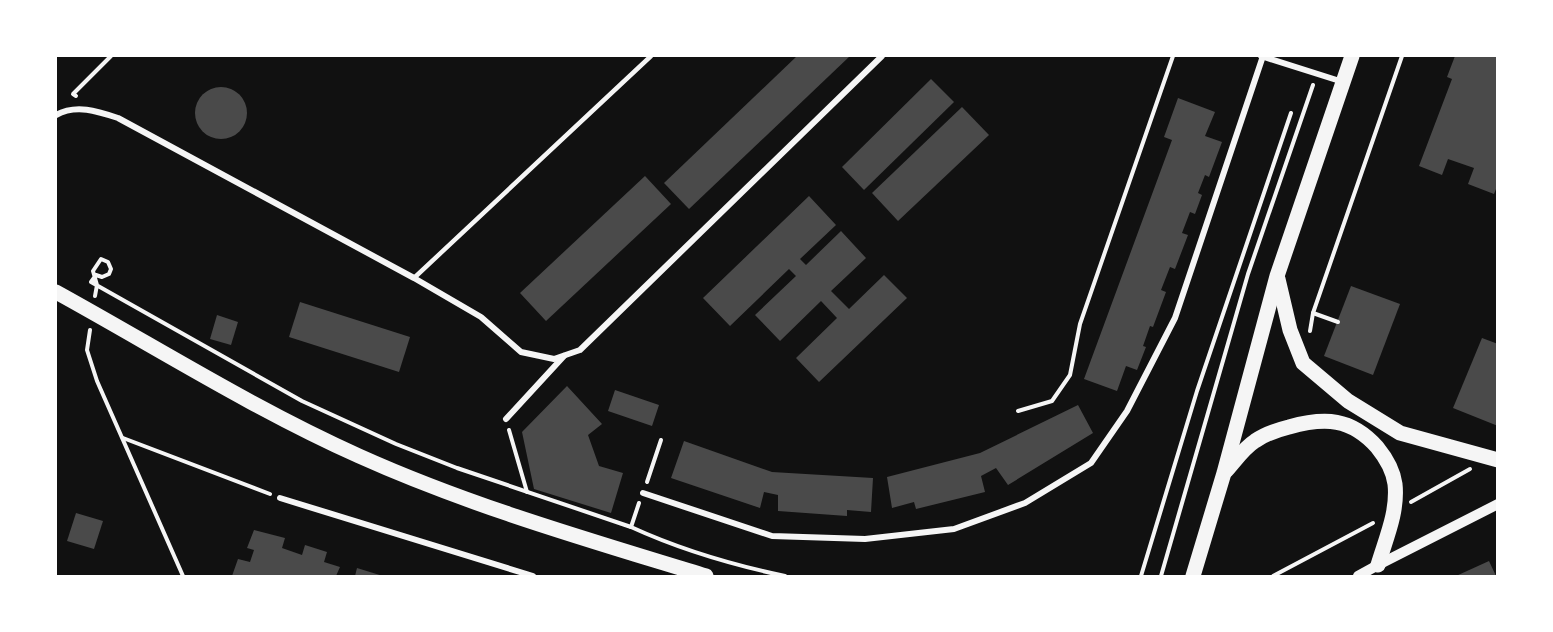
<svg xmlns="http://www.w3.org/2000/svg" width="1553" height="632" font-family="'PT Sans',sans-serif">
<style>
.building{fill:#4a4a4a}
.lines{fill:none;stroke-linecap:round;stroke-linejoin:round}
.path{stroke:#f5f5f5;stroke-width:4}
.service{stroke:#f5f5f5;stroke-width:4.5}
.minor{stroke:#f5f5f5;stroke-width:6}
.tertiary{stroke:#f5f5f5;stroke-width:10}
.primary{stroke:#f5f5f5;stroke-width:15}
</style>
<rect width="100%" height="100%" fill="#111"/>
<g class="building">
<polygon points="797,56 850,56 689,209 664,183"/>
<polygon points="1455,56 1498,56 1498,184 1494,194 1468,184 1474,168 1448,159 1442,175 1419,166 1452,79 1447,77"/>
<polygon points="931,79 954,102 864,190 842,167"/>
<circle cx="221" cy="113" r="26"/>
<polygon points="1178,98 1215,112 1205,136 1222,142 1209,177 1205,175 1198,193 1202,195 1195,214 1190,212 1182,233 1188,235 1175,269 1170,267 1161,290 1166,292 1153,327 1150,326 1143,346 1146,347 1137,370 1126,366 1117,391 1084,379 1172,140 1164,137"/>
<polygon points="962,107 989,135 898,221 872,193"/>
<polygon points="645,176 671,204 546,321 520,293"/>
<polygon points="809,196 836,225 800,259 806,265 841,231 866,258 831,291 849,309 884,275 907,298 819,382 796,358 837,318 821,301 780,341 755,315 796,276 789,269 730,326 703,298"/>
<polygon points="1351,286 1400,304 1373,375 1324,356"/>
<polygon points="300,302 410,337 399,372 289,337"/>
<polygon points="217,315 238,322 231,345 210,339"/>
<polygon points="1482,338 1498,344 1498,426 1453,408"/>
<polygon points="567,386 602,424 588,435 599,466 623,473 611,513 534,489 522,432"/>
<polygon points="615,390 659,405 652,426 608,411"/>
<polygon points="1078,405 1093,433 1008,485 996,468 981,476 985,492 916,509 914,502 892,508 887,477 980,453"/>
<polygon points="684,441 772,472 873,478 871,512 847,510 847,516 778,511 778,495 764,492 760,508 671,478"/>
<polygon points="76,513 103,521 94,549 67,541"/>
<polygon points="254,530 285,538 282,548 302,555 305,545 327,552 324,562 340,567 336,576 232,576 238,559 250,562 254,550 247,548"/>
<polygon points="1489,561 1496,576 1456,576"/>
<polygon points="357,568 383,576 355,576"/>
</g>
<g class="lines">
<g class="path">
<polyline points="76,96 73,94 111,56"/>
<polyline points="95,296 97,285 93,271 101,259 108,262 111,269 109,274 102,277 96,275 91,282 302,401 396,444 457,468 631,527"/>
<polyline points="1313,313 1338,322"/>
<polyline points="90,330 87,350 97,381 183,576"/>
<polyline points="1310,331 1313,313 1402,56"/>
<polyline points="1018,411 1052,401 1070,375 1080,324 1173,56"/>
<polyline points="509,430 527,492"/>
<polyline points="123,438 270,494"/>
<polyline points="647,482 661,440"/>
<polyline points="1411,502 1470,469"/>
<path d="M639,503L631,527C679,549 733,565 785,576"/>
<polyline points="1141,576 1197,391 1291,113"/>
<polyline points="1161,576 1248,274 1313,85"/>
<polyline points="1273,576 1373,523"/>
</g>
<polyline class="service" points="414,278 651,56"/>
<g class="minor">
<polyline points="1261,56 1343,82"/>
<path d="M56,115C76,104 97,111 118,118L414,278L481,317L521,352L554,359L580,350L882,56"/>
<polyline points="506,419 564,356"/>
<polyline points="643,493 772,536 865,539 954,529 1025,503 1091,463 1127,411 1175,318 1263,56"/>
<polyline points="280,498 533,576"/>
</g>
<polyline class="tertiary" points="1358,576 1378,565 1498,504"/>
<g class="primary">
<polyline points="1278,279 1290,330 1303,363 1348,401 1400,433 1498,460"/>
<path d="M56,292C156,347 254,409 359,456C470,506 589,540 706,576"/>
<path d="M1226,471C1235,461 1244,448 1255,441C1265,434 1277,430 1289,427C1325,417 1351,418 1377,447C1386,458 1393,469 1395,484C1398,512 1386,538 1378,565"/>
<polyline points="1193,576 1224,473 1277,276 1352,56"/>
</g>
</g>
<rect width="1553" height="632" fill="none" stroke="#ffffff" stroke-width="114"/>
</svg>
